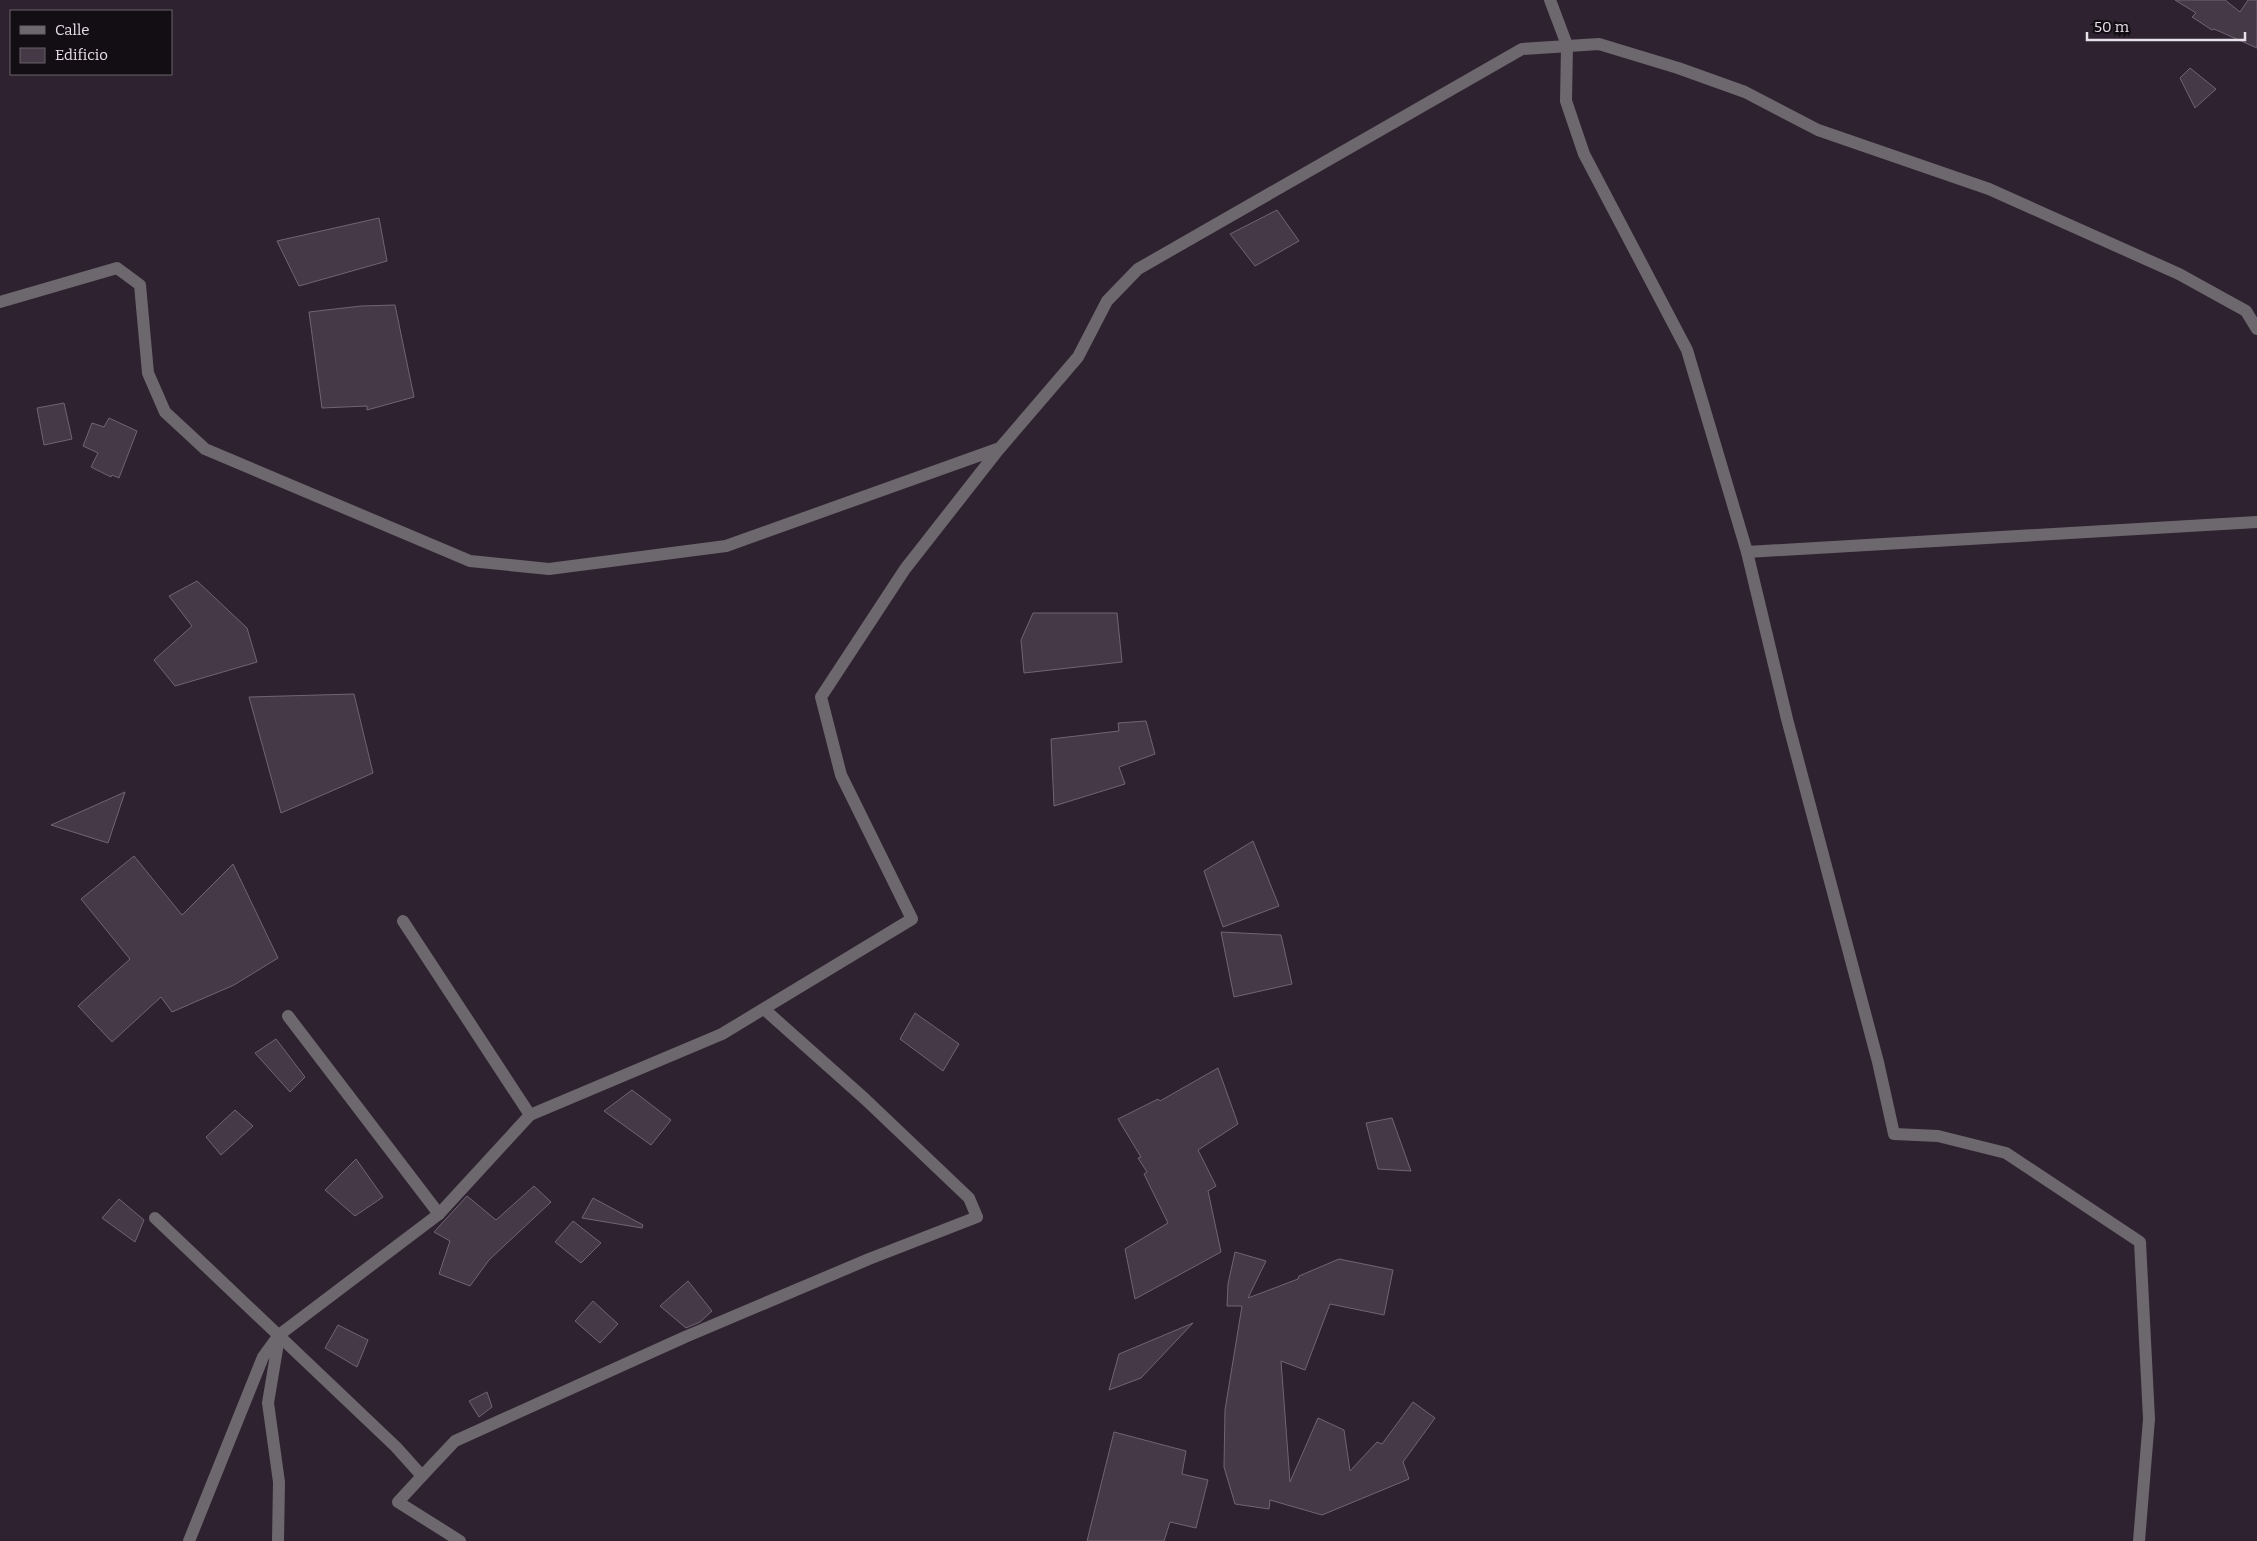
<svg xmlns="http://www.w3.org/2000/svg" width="2257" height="1541" font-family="Bitter,serif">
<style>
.building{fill:#463947;stroke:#716373}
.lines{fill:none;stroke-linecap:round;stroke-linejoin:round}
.minor{stroke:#6d676e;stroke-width:12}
</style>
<rect width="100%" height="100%" fill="#2e2230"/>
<g class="building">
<polygon points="2175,0 2225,0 2240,12 2248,0 2257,0 2257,48 2214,29 2212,30 2192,17 2196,13"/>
<polygon points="2190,68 2216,89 2195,108 2180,78"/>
<polygon points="1277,210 1299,241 1255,266 1230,234"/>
<polygon points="379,218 387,261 299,286 277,241"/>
<polygon points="395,305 414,397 367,410 367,406 322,408 309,312 361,306"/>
<polygon points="64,403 72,439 44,445 37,408"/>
<polygon points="109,418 137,431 119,478 112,475 111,477 91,467 98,453 83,446 92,423 104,427"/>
<polygon points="197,581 247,628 257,662 175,686 154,660 192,626 169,596"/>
<polygon points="1033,613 1117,613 1122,662 1024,673 1021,640"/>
<polygon points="354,694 373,773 281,813 249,697"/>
<polygon points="1146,721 1155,754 1119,767 1125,784 1054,806 1051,739 1119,731 1118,723"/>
<polygon points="125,792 108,843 51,825"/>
<polygon points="1253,841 1279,906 1223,927 1204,871"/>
<polygon points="134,856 182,915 233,864 278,958 234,985 172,1012 161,997 112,1042 78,1006 130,959 81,899"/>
<polygon points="1221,932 1281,935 1292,984 1234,997"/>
<polygon points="915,1013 959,1044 943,1071 900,1039"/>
<polygon points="276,1039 305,1077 290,1092 255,1053"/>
<polygon points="1218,1068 1238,1124 1198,1150 1216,1186 1208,1191 1221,1252 1135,1299 1125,1249 1168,1223 1144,1174 1147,1172 1138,1158 1141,1157 1118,1119 1158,1099 1160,1101"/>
<polygon points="632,1090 671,1120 651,1145 604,1111"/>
<polygon points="235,1110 253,1126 221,1155 206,1137"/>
<polygon points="1392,1118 1411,1171 1378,1169 1366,1123"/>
<polygon points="356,1159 383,1197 355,1216 325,1190"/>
<polygon points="534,1186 551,1202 489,1260 470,1286 439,1274 450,1241 434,1232 467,1196 496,1220"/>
<polygon points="593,1198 643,1225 642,1228 582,1218"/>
<polygon points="119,1199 144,1220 135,1242 102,1218"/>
<polygon points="573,1221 601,1243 581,1263 555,1242"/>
<polygon points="1235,1252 1266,1261 1248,1298 1298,1279 1299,1276 1339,1259 1393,1270 1384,1315 1330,1304 1305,1370 1281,1361 1290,1482 1318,1418 1344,1430 1350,1471 1377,1442 1382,1444 1413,1402 1435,1418 1403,1462 1409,1479 1322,1515 1270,1500 1269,1509 1235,1504 1224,1467 1225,1410 1242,1306 1227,1306 1228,1284"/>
<polygon points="688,1281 712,1311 700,1322 686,1328 660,1306"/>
<polygon points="593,1301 618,1324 600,1343 575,1321"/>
<polygon points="1193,1323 1141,1378 1109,1390 1119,1354"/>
<polygon points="338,1325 368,1340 357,1367 325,1348"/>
<polygon points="487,1392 492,1407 479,1417 469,1401"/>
<polygon points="1114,1432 1186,1451 1182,1474 1208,1480 1196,1528 1170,1522 1164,1541 1087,1541"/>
</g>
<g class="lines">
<g class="minor">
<polyline points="1550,0 1567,45 1566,101 1584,154 1687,350 1747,552 1787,719 1878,1062 1894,1134 1938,1136 2006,1153 2140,1242 2149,1419 2139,1541"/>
<polyline points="0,302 117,268 140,285 148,373 165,412 205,449 470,561 549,569 726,546 1000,448 1078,357 1107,301 1138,269 1522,49 1599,44 1678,68 1745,92 1818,130 1989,189 2179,274 2246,311 2257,329"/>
<polyline points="1747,552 2257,522"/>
<polyline points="403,921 530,1115"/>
<polyline points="288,1016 439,1214"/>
<polyline points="155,1218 396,1447 422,1476 398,1502 460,1541"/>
<polyline points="422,1476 455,1441 685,1337 869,1259 977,1217 969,1198 865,1099 764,1009"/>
<polyline points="189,1541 263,1357 279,1335 439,1214 530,1115 722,1034 912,919 841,775 821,697 905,569 999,449"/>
<polyline points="278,1541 279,1482 268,1403 279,1337"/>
</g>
</g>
<rect x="10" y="10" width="162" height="65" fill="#130e14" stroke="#686269"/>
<rect x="20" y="26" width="25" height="8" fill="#6d676e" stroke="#686269"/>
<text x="55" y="35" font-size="15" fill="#e8e0e9">Calle</text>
<rect x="20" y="48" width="25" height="15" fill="#463947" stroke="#686269"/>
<text x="55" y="60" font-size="15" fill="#e8e0e9">Edificio</text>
<path d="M2087 32v8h158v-8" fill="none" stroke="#e8e0e9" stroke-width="2.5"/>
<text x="2094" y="32" font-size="15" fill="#e8e0e9" stroke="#130e14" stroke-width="4" paint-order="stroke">50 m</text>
</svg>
